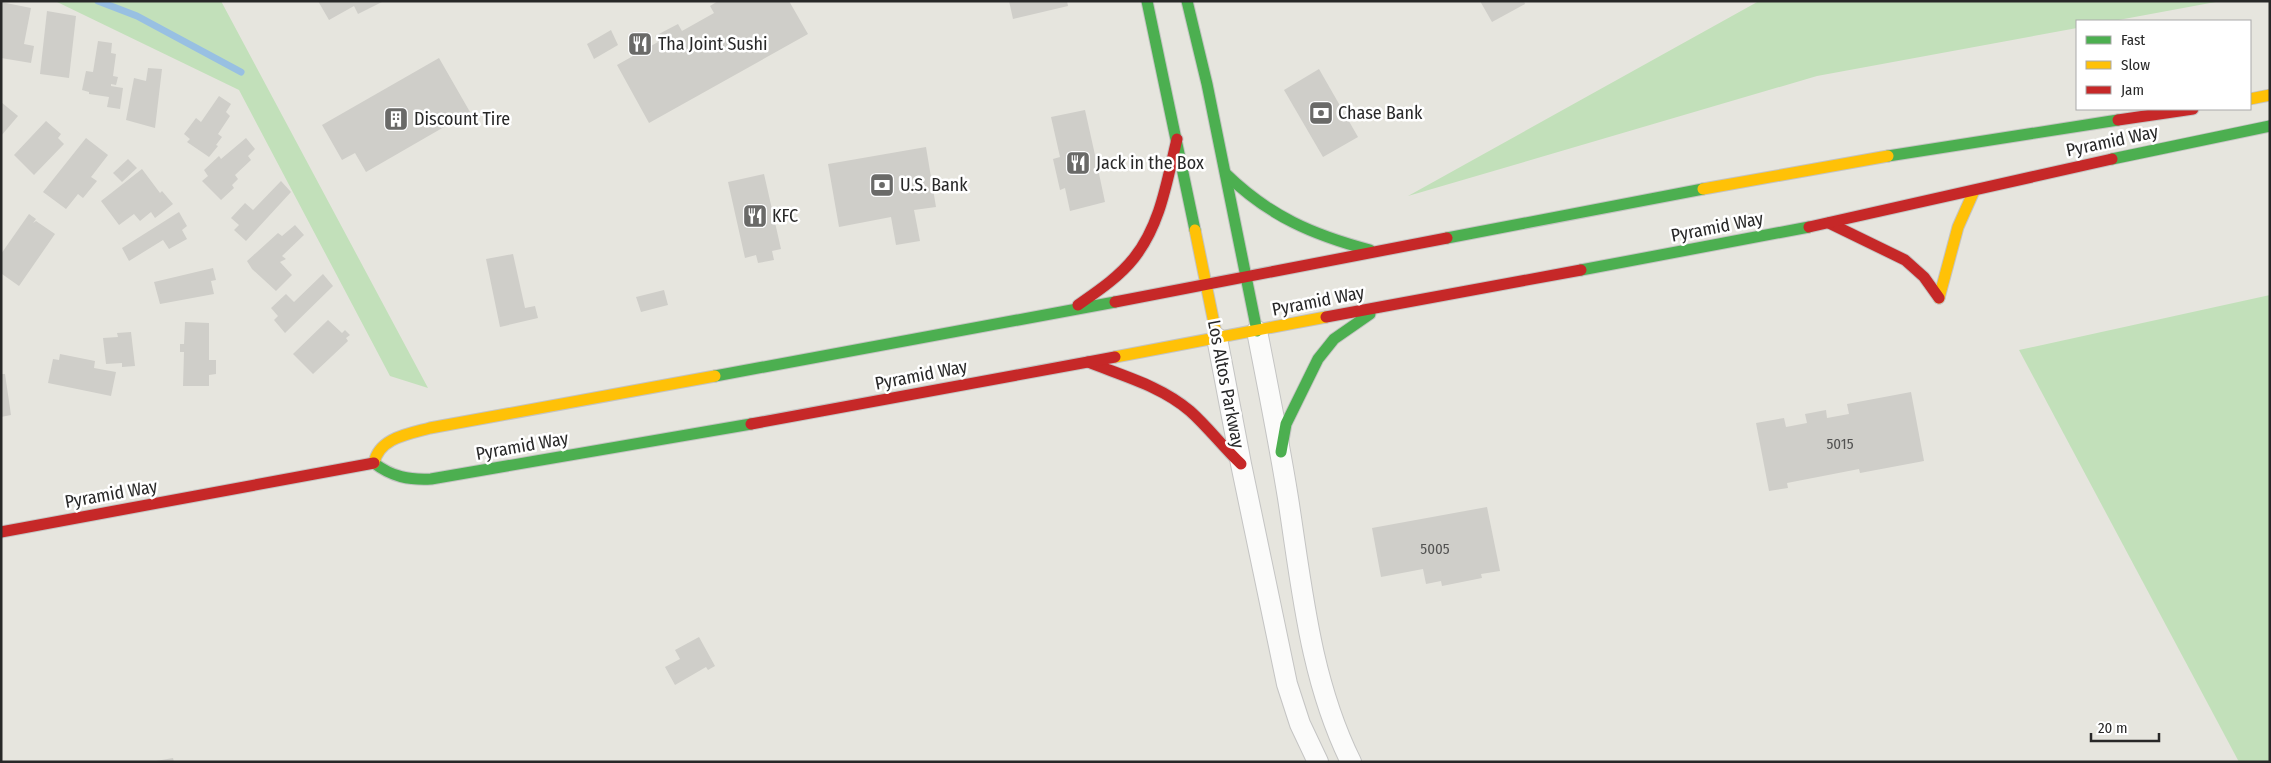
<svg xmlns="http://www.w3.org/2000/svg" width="2271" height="763" font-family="'Fira Sans Condensed',sans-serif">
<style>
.green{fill:#c2e0ba}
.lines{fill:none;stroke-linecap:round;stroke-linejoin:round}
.stream{stroke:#98c0e2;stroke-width:7}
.building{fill:#cfcec9}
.street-casing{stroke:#c4c4c3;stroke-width:22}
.fast-casing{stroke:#c4c4c3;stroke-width:13}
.slow-casing{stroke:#c4c4c3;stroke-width:13}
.jam-casing{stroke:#c4c4c3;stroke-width:13}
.street{stroke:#fbfbfa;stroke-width:20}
.fast{stroke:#4caf50;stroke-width:11}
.slow{stroke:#ffc107;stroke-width:11}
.jam{stroke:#c62828;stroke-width:11}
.labels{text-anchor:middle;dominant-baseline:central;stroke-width:5;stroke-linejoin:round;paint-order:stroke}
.number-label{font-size:15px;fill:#525251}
.poi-label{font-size:18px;fill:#282828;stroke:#fff;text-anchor:start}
.street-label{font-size:18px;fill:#282828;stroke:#fff}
</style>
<rect width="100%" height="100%" fill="#e6e5de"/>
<g class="green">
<polygon points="55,1 221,1 428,388 390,376 239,90"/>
<polygon points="1759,1 2221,1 2113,21 2077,21 2077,28 1817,76 1408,196"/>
<polygon points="2270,295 2270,762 2239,762 2019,350"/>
</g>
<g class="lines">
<polyline class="stream" points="98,1 137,16 241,72"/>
</g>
<g class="building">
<polygon points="318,1 384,1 358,14 354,6 329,20"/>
<polygon points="718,1 789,1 808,34 649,123 617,65 658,42 655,36 678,24 682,31 714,13 710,6"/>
<polygon points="1009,1 1067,1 1068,6 1013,19"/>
<polygon points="1480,1 1524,1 1525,4 1492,22"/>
<polygon points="1,2 31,8 24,44 34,46 31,63 1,58"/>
<polygon points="47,11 76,16 69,78 40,74"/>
<polygon points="611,30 618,45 594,59 587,44"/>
<polygon points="98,41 112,43 111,53 116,54 113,76 118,77 116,85 111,84 111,86 123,88 120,109 107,107 109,97 89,94 89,92 82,90 86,71 93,72"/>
<polygon points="439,58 470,112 366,172 355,153 342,160 322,125"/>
<polygon points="148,68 162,69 155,128 126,120 134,78 146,81"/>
<polygon points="1319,69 1358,137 1323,157 1284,90"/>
<polygon points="219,96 231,104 226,112 230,116 218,134 222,137 216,145 218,146 209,157 187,142 190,139 184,134 196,118 201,122"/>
<polygon points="1,102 18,116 1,136"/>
<polygon points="1085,110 1095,155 1100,154 1103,168 1098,169 1105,202 1070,211 1065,188 1060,190 1053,159 1060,157 1051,117"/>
<polygon points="46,121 61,134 58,138 64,144 34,175 14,155"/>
<polygon points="86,138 108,155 91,177 97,181 83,198 78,194 66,209 43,192"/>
<polygon points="246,138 255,149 248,156 251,160 235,175 238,179 232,185 234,188 221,200 202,181 208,176 204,170 219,156 221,159"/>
<polygon points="926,147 936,207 914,210 920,241 896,245 891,217 839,227 828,164"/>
<polygon points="128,159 137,168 122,182 113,173"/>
<polygon points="142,169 160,193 162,191 173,204 155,218 151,212 140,221 134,214 119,225 101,201"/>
<polygon points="764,174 781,249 772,251 774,260 758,263 756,255 745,258 728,182"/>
<polygon points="281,181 291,192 246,241 234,230 239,225 231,218 245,203 253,210"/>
<polygon points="179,212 187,226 182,230 187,239 169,249 163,240 129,261 122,248"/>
<polygon points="29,214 36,219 33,223 36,221 55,234 19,286 2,274 1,254"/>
<polygon points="295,225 304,235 282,256 286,259 280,262 292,275 276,291 252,269 247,261 278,233 282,236"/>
<polygon points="513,254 525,308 535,306 538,318 500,327 486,259"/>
<polygon points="213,268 216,280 211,281 214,294 160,304 154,282"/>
<polygon points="323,274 333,286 285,333 274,320 278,316 271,308 286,294 294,302"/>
<polygon points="664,290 668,305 641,312 636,297"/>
<polygon points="328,320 342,333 345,330 350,335 346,338 348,341 313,374 293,354"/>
<polygon points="185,322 209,323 209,360 216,360 216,374 209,375 209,386 183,386 184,352 180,352 180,344 184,344"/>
<polygon points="131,332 135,366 122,367 122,363 106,364 103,338 118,337 117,333"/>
<polygon points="60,354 95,361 94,368 116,372 111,396 48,383 53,359 59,360"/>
<polygon points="1,374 5,374 11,415 1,417"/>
<polygon points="1911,392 1924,461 1860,473 1859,469 1787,483 1788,488 1769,491 1756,423 1784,418 1786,427 1807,423 1805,414 1826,410 1827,418 1849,414 1847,404"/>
<polygon points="1487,507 1500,571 1481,574 1482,578 1442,586 1441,581 1426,584 1423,569 1381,577 1372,528"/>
<polygon points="699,637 715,666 708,670 706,667 675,685 665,667 680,659 675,650"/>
<polygon points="173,758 174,762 156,762 156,761"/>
</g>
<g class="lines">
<defs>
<g id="street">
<path d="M1257,331C1268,387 1279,442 1288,498C1302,588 1310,679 1351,762"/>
<polyline points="1217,338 1241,464 1287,684 1300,724 1318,762"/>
</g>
<g id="fast">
<polyline points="1147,1 1195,230"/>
<polyline points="1187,1 1207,84 1257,331"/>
<polyline points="1888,156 2118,120"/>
<polyline points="2112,159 2270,126"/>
<path d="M1226,174C1269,216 1313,235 1370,250"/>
<polyline points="1447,238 1703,189"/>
<polyline points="1581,270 1809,227"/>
<polyline points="715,376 1115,302"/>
<polyline points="1281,452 1286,424 1318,359 1334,339 1370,314"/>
<path d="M374,463C392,477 409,480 431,479L751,424"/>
</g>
<g id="slow">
<polyline points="2250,99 2270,95"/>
<polyline points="1703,189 1888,156"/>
<polyline points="1195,230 1217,338"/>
<polyline points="1939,298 1958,227 1974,191"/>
<polyline points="1115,357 1326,317"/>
<path d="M374,463C379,438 408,434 430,428L715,376"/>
</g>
<g id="jam">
<polyline points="2118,120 2193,109"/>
<polyline points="1829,223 1905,260 1924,277 1939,298"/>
<polyline points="1809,227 2112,159"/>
<polyline points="1115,302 1447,238"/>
<path d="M1078,305C1098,291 1119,277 1134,258C1161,224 1167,180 1177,139"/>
<polyline points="1326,317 1581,270"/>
<path d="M1088,362C1123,376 1161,386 1190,411C1208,427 1223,447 1241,464"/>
<polyline points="751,424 1115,357"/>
<polyline points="1,532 374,463"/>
</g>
</defs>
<use href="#street" class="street-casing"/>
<use href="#fast" class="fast-casing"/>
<use href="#slow" class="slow-casing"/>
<use href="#jam" class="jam-casing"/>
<use href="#street" class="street"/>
<use href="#fast" class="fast"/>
<use href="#slow" class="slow"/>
<use href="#jam" class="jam"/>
</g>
<defs>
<symbol id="restaurant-square" viewBox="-11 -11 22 22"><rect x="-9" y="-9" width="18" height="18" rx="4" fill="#6a6a68" stroke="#fff"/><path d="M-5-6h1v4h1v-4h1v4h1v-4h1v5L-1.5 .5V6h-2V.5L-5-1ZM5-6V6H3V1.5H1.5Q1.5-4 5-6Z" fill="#fff"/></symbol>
<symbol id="bank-square" viewBox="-11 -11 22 22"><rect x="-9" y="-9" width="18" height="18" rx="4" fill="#6a6a68" stroke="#fff"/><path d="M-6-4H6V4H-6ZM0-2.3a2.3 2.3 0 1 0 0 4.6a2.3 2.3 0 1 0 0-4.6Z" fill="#fff"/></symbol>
<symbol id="building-square" viewBox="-11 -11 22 22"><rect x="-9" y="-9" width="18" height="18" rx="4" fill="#6a6a68" stroke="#fff"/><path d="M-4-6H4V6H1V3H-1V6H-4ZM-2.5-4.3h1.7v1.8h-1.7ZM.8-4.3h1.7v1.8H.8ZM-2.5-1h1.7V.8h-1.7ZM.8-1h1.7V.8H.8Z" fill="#fff"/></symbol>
</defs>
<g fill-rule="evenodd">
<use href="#restaurant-square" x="626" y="30" width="28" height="28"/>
<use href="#bank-square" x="1307" y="99" width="28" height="28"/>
<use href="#building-square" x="382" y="105" width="28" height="28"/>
<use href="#restaurant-square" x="1064" y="149" width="28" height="28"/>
<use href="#bank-square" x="868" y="171" width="28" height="28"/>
<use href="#restaurant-square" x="741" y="202" width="28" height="28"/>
</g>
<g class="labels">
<g class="number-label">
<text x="1840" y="444">5015</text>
<text x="1435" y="549">5005</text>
</g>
<g class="poi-label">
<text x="658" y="44">Tha Joint Sushi</text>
<text x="1338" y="113">Chase Bank</text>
<text x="414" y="119">Discount Tire</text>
<text x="1096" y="163">Jack in the Box</text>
<text x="900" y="185">U.S. Bank</text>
<text x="772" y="216">KFC</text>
</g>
<g class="street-label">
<text transform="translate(2112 141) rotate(-12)">Pyramid Way</text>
<text transform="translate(1717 227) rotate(-11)">Pyramid Way</text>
<text transform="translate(1318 301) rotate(-11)">Pyramid Way</text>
<text transform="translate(921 375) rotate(-11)">Pyramid Way</text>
<text transform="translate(1226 384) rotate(79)">Los Altos Parkway</text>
<text transform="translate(522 446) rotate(-10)">Pyramid Way</text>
<text transform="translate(111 494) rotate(-10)">Pyramid Way</text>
</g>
</g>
<rect width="2271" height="763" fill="none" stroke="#282828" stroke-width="5"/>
<rect x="2076" y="20" width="175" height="90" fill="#ffffff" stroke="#a9a9a9"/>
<rect x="2086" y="36" width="25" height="8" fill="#4caf50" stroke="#a9a9a9"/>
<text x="2121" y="45" font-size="15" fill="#282828">Fast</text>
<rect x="2086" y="61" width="25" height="8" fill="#ffc107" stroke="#a9a9a9"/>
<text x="2121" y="70" font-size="15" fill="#282828">Slow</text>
<rect x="2086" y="86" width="25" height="8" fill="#c62828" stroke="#a9a9a9"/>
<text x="2121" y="95" font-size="15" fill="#282828">Jam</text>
<path d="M2091 733v8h68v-8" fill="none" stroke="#282828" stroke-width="2.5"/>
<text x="2098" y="733" font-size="15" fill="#282828" stroke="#ffffff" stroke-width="4" paint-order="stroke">20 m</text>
</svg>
